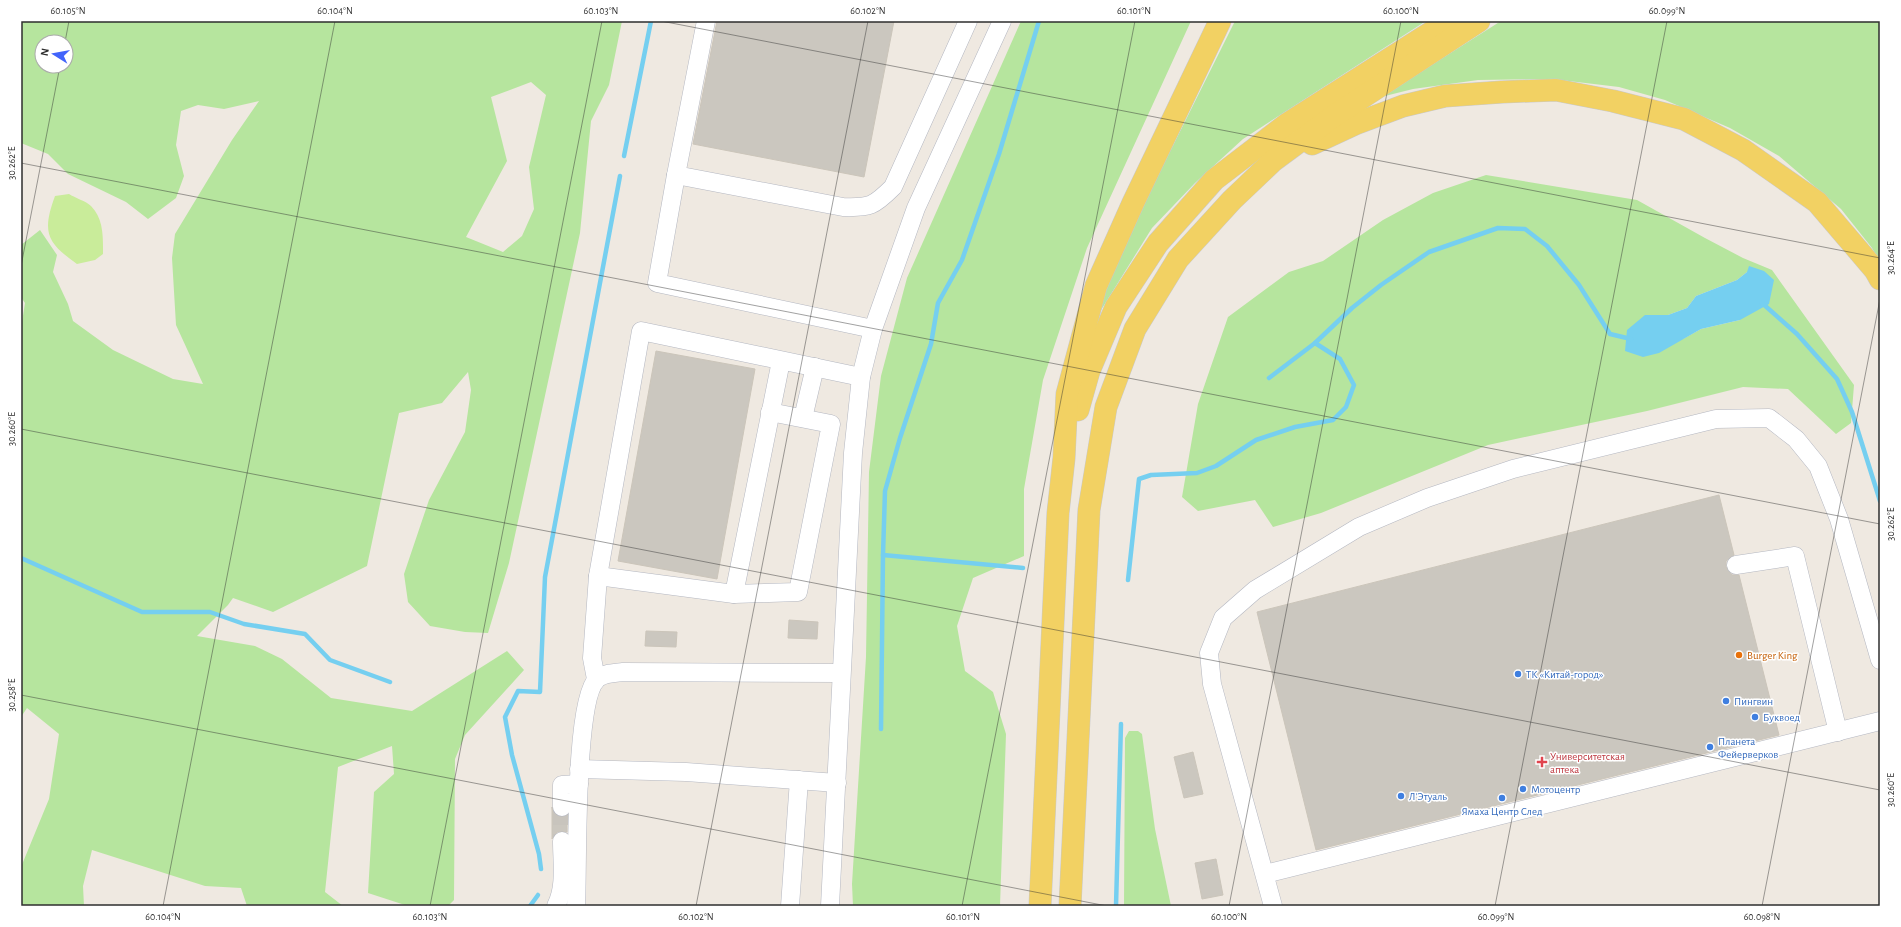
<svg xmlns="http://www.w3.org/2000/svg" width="1901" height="927" font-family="'Alegreya Sans',sans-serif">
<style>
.green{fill:#b6e59e;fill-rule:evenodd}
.pitch{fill:#c9ec9a}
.water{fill:#75cff0}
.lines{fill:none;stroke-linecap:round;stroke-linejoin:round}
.stream{stroke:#75cff0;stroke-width:4.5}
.building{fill:#cbc7bf;stroke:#cbc5ba}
.minor-tunnel{stroke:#c8c4bd;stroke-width:18;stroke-dasharray:18 9;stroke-linecap:butt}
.minor-casing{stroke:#b4b7c1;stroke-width:19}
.major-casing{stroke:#c9c9c9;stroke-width:23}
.minor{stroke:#fff;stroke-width:18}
.major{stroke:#f2d163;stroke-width:22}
.ticks{fill:none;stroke:#2e2e2e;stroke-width:1;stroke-opacity:0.45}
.food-dot{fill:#e8710a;stroke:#fff;stroke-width:1.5}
.shop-dot{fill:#3f7fe0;stroke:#fff;stroke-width:1.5}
.health-dot{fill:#e0444e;stroke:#fff;stroke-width:1.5}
.labels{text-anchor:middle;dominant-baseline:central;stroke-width:3;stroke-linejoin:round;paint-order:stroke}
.food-label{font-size:11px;fill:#c56008;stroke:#fff;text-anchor:start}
.shop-label{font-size:11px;fill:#366cbe;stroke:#fff;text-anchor:start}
.health-label{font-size:11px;fill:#be3a42;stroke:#fff;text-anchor:start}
.neatline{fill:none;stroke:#2e2e2e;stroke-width:1.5}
.ticks-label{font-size:10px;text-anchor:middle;fill:#2e2e2e}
</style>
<rect width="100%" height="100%" fill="#efe9e1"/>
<g class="green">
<path d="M21,21H622L609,85L591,121L580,233L509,563L488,633L465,632L430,626L408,602L404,574L429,500L465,432L471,390L468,372L442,403L399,413L367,566L273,612L233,598L228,605L197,636L255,646L282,659L331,698L412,711L507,651L524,670L465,735L455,759L454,900L448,906H408L368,893L374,792L394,774L392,746L338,767L325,892L343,906H247L241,888L205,886L92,850L83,886L84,906H21V867L49,799L59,734L27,708L21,717V328L25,303L21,297V245L40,230L57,255L53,272L68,304L73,321L113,350L173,379L203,384L176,325L172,258L175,234L232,140L259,101L224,109L198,105L181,111L176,145L184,176L176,198L148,219L126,202L68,174L48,154L21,143ZM42,42H66V66H42ZM531,82L546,95L529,167L534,209L522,236L503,252L466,237L507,161L491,97Z"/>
<polygon points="1021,21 1191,21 1087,248 1043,380 1024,489 1024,556 973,578 957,626 965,671 993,692 1006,734 1000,906 853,906 852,884 866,657 869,472 881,376 907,278"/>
<polygon points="1235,21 1426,21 1243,139 1195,183 1152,228 1093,323 1126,240"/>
<polygon points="1501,21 1880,21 1880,262 1872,248 1841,209 1779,156 1730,128 1665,100 1619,87 1552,79 1478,80 1413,89 1381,97"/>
<path d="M1486,175L1637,200L1705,238L1743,258L1772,270L1854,385L1851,423L1836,434L1788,389L1743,387L1647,411L1488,445L1321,513L1273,527L1255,500L1198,511L1182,497L1198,404L1228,317L1289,272L1323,261L1383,220L1433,193ZM1747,272L1740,320L1701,329L1683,339L1645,315H1668L1687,308L1696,296L1737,280Z"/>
<polygon points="1129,731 1138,731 1142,734 1155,829 1171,906 1124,906 1125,738"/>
</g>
<path class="pitch" d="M69,194C75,198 86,201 91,206C104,219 103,238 103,254L95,260L77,264C46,242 42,232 55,196Z"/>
<polygon class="water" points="1749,266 1764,271 1774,280 1769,304 1740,320 1701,329 1659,353 1643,357 1625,351 1627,330 1645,315 1668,315 1687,308 1696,296 1737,280 1747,272"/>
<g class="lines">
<g class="stream">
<polyline points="624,156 651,21"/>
<polyline points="1762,303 1797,334 1837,379 1852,412 1880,501"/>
<polyline points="1269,378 1315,343"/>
<polyline points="883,555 1023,568"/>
<polyline points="21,558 142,612 210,612 244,624 305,634 330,660 390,682"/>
<polyline points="1128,580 1139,479 1151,475 1197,473 1216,466 1256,440 1295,427 1333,420 1346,407 1354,385 1340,359 1315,343 1352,308 1381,285 1429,252 1498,228 1525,229 1547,246 1579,285 1610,334 1631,339"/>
<polyline points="881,729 883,555 885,491 900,438 931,344 938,303 962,260 999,154 1039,21"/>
<polyline points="541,869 539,854 512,755 505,717 518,691 540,692 545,577 620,176"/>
<polyline points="530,906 538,895"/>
<polyline points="1116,906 1121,724"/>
</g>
</g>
<g class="building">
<polygon points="717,21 894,21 864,177 693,144"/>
<polygon points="656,351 755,369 717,579 618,561"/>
<polygon points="1719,495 1734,555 1726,561 1726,567 1732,575 1739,575 1779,735 1316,850 1257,612"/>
<polygon points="789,620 818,622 817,639 788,638"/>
<polygon points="646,631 677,632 676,647 645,646"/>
<polygon points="1193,752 1203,794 1184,798 1174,757"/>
<polygon points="552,807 553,813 557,816 567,816 567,832 557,832 552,839"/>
<polygon points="1216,859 1223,895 1202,899 1195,863"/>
</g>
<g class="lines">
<polyline class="minor-tunnel" points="562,807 562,841"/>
<defs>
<g id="minor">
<path d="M706,21L676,175L843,207C870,208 874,206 893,187L968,21"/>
<polyline points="676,175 657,283 873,329"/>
<polyline points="803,418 815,367"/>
<polyline points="1736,565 1795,556 1838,732"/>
<polyline points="598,576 734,594 781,361"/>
<polyline points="734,594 798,592 831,424 770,412"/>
<polyline points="596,679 592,658 598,576 641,331 861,377"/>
<polyline points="579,769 686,772 837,783"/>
<polyline points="562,807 562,785 579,784"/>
<polyline points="1265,874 1880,721"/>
<path d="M556,906C566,887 562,862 562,841"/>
<path d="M576,906C578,868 574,700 597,679C603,673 615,673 623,672L841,673"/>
<polyline points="790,906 799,780"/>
<polyline points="830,906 853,453 861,377 873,329 916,208 1002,21"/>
<polyline points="1273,906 1212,684 1209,653 1223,618 1255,590 1359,527 1427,498 1513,469 1716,419 1769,418 1796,439 1818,466 1839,519 1880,660"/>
</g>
<g id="major">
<polyline points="1312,144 1355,124 1403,106 1445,96 1502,92 1556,90 1613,101 1684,119 1743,150 1817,202 1875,270 1880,279"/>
<polyline points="1078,410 1089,371 1116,307 1158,243 1214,180 1287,124 1449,21"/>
<polyline points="1040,906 1058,513 1064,458 1067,394 1096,286 1133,203 1220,21"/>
<polyline points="1070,906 1089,510 1106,407 1135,329 1178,259 1232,200 1273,161 1334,116 1479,21"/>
</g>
</defs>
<use href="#minor" class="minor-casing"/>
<use href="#major" class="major-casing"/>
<use href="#minor" class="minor"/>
<use href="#major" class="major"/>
</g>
<path class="ticks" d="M661,21L1880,258M65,42L69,21M21,163L1880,524M21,266L60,66M21,429L1880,790M21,695L1107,906M163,906L335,21M430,906L602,21M696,906L868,21M962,906L1135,21M1229,906L1401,21M1495,906L1667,21M1762,906L1880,299"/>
<circle class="food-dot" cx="1739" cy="655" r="4"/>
<g class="shop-dot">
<circle cx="1518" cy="674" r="4"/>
<circle cx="1726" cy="701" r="4"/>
<circle cx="1755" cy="717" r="4"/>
<circle cx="1710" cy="747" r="4"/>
<circle cx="1523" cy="789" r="4"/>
<circle cx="1401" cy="796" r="4"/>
<circle cx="1502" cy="798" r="4"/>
</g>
<path class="health-dot" d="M1540 756h4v4h4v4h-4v4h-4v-4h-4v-4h4z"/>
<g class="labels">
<g class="food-label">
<text x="1747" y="655">Burger King</text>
</g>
<g class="shop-label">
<text x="1526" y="674">ТК «Китай-город»</text>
<text x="1734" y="701">Пингвин</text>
<text x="1763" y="717">Буквоед</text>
<text x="1718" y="741">Планета<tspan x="1718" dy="13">Фейерверков</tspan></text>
<text x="1531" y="789">Мотоцентр</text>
<text x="1409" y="796">Л'Этуаль</text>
<text x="1502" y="811" text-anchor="middle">Ямаха Центр След</text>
</g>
<g class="health-label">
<text x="1550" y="756">Университетская<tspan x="1550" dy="13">аптека</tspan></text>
</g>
</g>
<rect width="1901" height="927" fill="none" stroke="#ffffff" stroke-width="44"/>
<g transform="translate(54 54) rotate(281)"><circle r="19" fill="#ffffff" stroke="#ababab"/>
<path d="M0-3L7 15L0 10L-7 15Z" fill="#4264fb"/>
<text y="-6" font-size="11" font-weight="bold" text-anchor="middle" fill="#2e2e2e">N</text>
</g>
<rect x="22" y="22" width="1857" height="883" class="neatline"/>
<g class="ticks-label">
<text x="68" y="14">60.105°N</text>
<text x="335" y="14">60.104°N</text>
<text x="601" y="14">60.103°N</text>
<text x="868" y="14">60.102°N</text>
<text x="1134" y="14">60.101°N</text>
<text x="1401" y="14">60.100°N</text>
<text x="1667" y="14">60.099°N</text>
<text transform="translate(11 163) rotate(-90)" y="4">30.262°E</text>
<text transform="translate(1890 258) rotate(-90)" y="4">30.264°E</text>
<text transform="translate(11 429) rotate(-90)" y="4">30.260°E</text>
<text transform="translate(1890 524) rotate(-90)" y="4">30.262°E</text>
<text transform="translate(11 695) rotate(-90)" y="4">30.258°E</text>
<text transform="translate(1890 790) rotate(-90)" y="4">30.260°E</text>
<text x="163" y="920">60.104°N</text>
<text x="430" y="920">60.103°N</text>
<text x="696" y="920">60.102°N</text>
<text x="963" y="920">60.101°N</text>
<text x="1229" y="920">60.100°N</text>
<text x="1496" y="920">60.099°N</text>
<text x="1762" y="920">60.098°N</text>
</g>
</svg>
